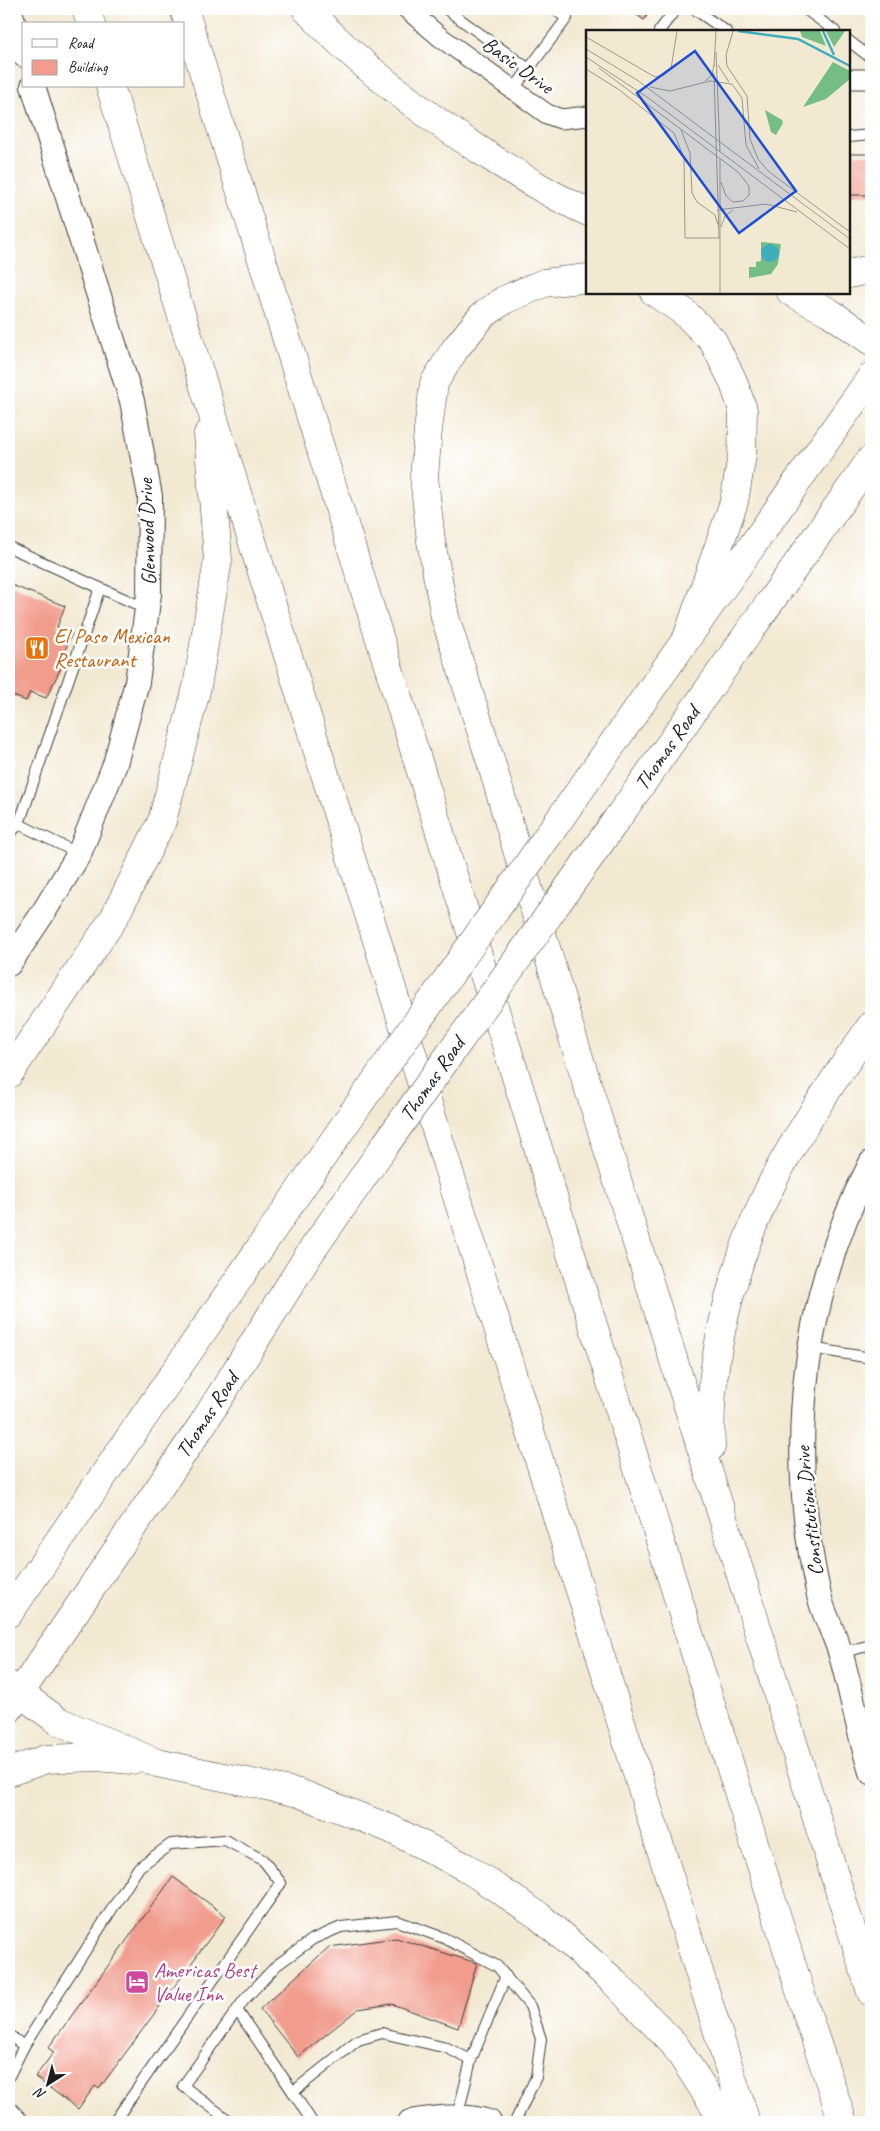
<svg xmlns="http://www.w3.org/2000/svg" width="880" height="2131" font-family="Caveat,sans-serif">
<style>
.building{fill:#f19c8d}
.lines{fill:none;stroke-linecap:round;stroke-linejoin:round}
.service-casing{stroke:#3c3b37;stroke-width:12}
.minor-casing{stroke:#3c3b37;stroke-width:21}
.tertiary-casing{stroke:#3c3b37;stroke-width:26}
.secondary-casing{stroke:#3c3b37;stroke-width:29}
.motorway-casing{stroke:#3c3b37;stroke-width:29}
.service{stroke:#fff;stroke-width:10}
.minor{stroke:#fff;stroke-width:19}
.tertiary{stroke:#fff;stroke-width:24}
.secondary{stroke:#fff;stroke-width:28}
.motorway{stroke:#fff;stroke-width:28}
.secondary-bridge-casing{stroke:#3c3b37;stroke-width:29;stroke-linecap:butt}
.secondary-bridge{stroke:#fff;stroke-width:28}
.labels{text-anchor:middle;dominant-baseline:central;stroke-width:5;stroke-linejoin:round;paint-order:stroke}
.street-label{font-size:21px;fill:#1c1c1c;stroke:#fff}
.food-label{font-size:21px;fill:#c56008;stroke:#fff;text-anchor:start}
.hotel-label{font-size:21px;fill:#b23c85;stroke:#fff;text-anchor:start}
.inset-river{fill:none;stroke:#3fadbc;stroke-width:2.5}
.inset-road{fill:none;stroke:#9c9789;stroke-width:1}
.view{fill:#1d4ed8;fill-opacity:0.15;stroke:#1d4ed8;stroke-width:2.5}
.inset-edge{fill:none;stroke:#1c1c1c;stroke-width:2.5}
</style>
<rect width="100%" height="100%" fill="#fff"/>
<filter id="ink" filterUnits="userSpaceOnUse"><feTurbulence type="fractalNoise" baseFrequency=".02" numOctaves="2"/><feDisplacementMap in="SourceGraphic" scale="10" xChannelSelector="R" yChannelSelector="G"/><feConvolveMatrix kernelMatrix="1 2 1 2 8 2 1 2 1" color-interpolation-filters="sRGB"/></filter>
<filter id="wash" filterUnits="userSpaceOnUse"><feTurbulence type="fractalNoise" baseFrequency=".0096" numOctaves="4" result="noise"/><feDisplacementMap in="SourceGraphic" scale="20" xChannelSelector="R" yChannelSelector="G"/><feGaussianBlur stdDeviation="1.12" result="paint"/><feColorMatrix in="noise" values="0 0 0 0 0 0 0 0 0 0 0 0 0 0 0 0 0 1.4 0 .05"/><feComposite in="paint" operator="in"/></filter>
<g filter="url(#wash)">
<rect width="100%" height="100%" fill="#f2e9d2"/>
<g id="blocks">
<g class="building">
<polygon points="629,9 652,9 644,20"/>
<rect x="850" y="154" width="21" height="41"/>
<polygon points="9,584 65,606 57,627 72,633 60,663 63,664 46,698 30,692 26,701 9,694"/>
<polygon points="173,1877 226,1916 99,2089 95,2086 78,2109 35,2077 54,2052 48,2048"/>
<polygon points="396,1938 477,1963 458,2028 392,2004 358,2009 298,2057 260,2009 329,1947"/>
</g>
</g>
</g>
<g filter="url(#ink)">
<use href="#blocks" fill-opacity="0" stroke="#3c3b37" stroke-width="1"/>
<g class="lines">
<defs>
<g id="service">
<polyline points="446,9 529,69"/>
<polyline points="694,9 726,31"/>
<polyline points="805,9 835,31"/>
<polyline points="659,31 676,9"/>
<polyline points="849,41 871,58"/>
<polyline points="513,90 567,18 553,9"/>
<polyline points="849,137 871,135"/>
<polyline points="9,547 147,609"/>
<polyline points="19,824 100,588"/>
<polyline points="9,835 19,824 79,854"/>
<polyline points="811,1348 871,1358"/>
<polyline points="840,1653 871,1645"/>
<polyline points="237,2010 293,2092"/>
<polyline points="9,2035 24,2046 9,2076"/>
<polyline points="24,2046 139,1867 171,1844 225,1840 263,1860 281,1883 114,2122"/>
<polyline points="471,2060 506,1976"/>
<polyline points="9,2105 25,2122"/>
<polyline points="231,2122 183,2086 244,2000 277,1965 313,1939 341,1927 397,1921 444,1938 497,1966 530,2006 541,2039 536,2077 515,2122"/>
<polyline points="312,2122 293,2092 358,2040 382,2033 447,2048 471,2060 457,2118"/>
</g>
<g id="minor">
<polyline points="407,9 440,37 547,114 561,119 588,116"/>
<polyline points="849,79 871,79"/>
</g>
<g id="tertiary">
<polyline points="9,9 24,55"/>
<polyline points="9,964 43,913 79,854 115,764 137,682 149,594 150,496 132,401 33,86"/>
<path d="M871,1163C802,1296 786,1445 818,1591C822,1613 835,1633 841,1655C852,1694 859,1734 871,1772"/>
<path d="M410,2122C434,2118 465,2114 489,2122"/>
</g>
<g id="secondary">
<polyline points="578,793 871,377"/>
<polyline points="617,819 871,459"/>
<polyline points="9,1613 352,1114"/>
<polyline points="9,1709 202,1425 308,1256 386,1144"/>
</g>
<g id="motorway">
<polyline points="86,9 91,24"/>
<polyline points="184,9 810,2023 843,2122"/>
<path d="M306,9C361,67 424,115 492,158C522,177 554,197 588,212"/>
<polyline points="110,86 746,2122"/>
<polyline points="849,274 871,269"/>
<polyline points="588,278 544,283 504,300 482,316 455,349 434,383 428,430 424,477 431,541 445,617 490,759 571,1032 871,1992"/>
<polyline points="654,292 684,312 713,341 733,381 743,410 742,455 734,502 687,638"/>
<polyline points="791,292 829,312 871,341"/>
<polyline points="9,1074 114,918 162,821 197,687 218,560 208,434"/>
<path d="M711,1447C706,1352 741,1232 790,1150C815,1107 843,1066 871,1026"/>
<polyline points="9,1685 58,1721 157,1763 299,1793 391,1829 465,1867 539,1916 611,1979 674,2044 725,2122"/>
<polyline points="9,1772 46,1759 97,1757 132,1760"/>
</g>
</defs>
<use href="#service" class="service-casing"/>
<use href="#minor" class="minor-casing"/>
<use href="#tertiary" class="tertiary-casing"/>
<use href="#secondary" class="secondary-casing"/>
<use href="#motorway" class="motorway-casing"/>
<use href="#service" class="service"/>
<use href="#minor" class="minor"/>
<use href="#tertiary" class="tertiary"/>
<use href="#secondary" class="secondary"/>
<use href="#motorway" class="motorway"/>
<defs>
<g id="secondary-bridge">
<polyline points="352,1114 578,793"/>
<polyline points="386,1144 617,819"/>
</g>
</defs>
<use href="#secondary-bridge" class="secondary-bridge-casing"/>
<use href="#secondary-bridge" class="secondary-bridge"/>
</g>
</g>
<defs>
<symbol id="restaurant-square" viewBox="-11 -11 22 22"><rect x="-9" y="-9" width="18" height="18" rx="4" fill="#e8710a" stroke="#fff"/><path d="M-5-6h1v4h1v-4h1v4h1v-4h1v5L-1.5 .5V6h-2V.5L-5-1ZM5-6V6H3V1.5H1.5Q1.5-4 5-6Z" fill="#fff"/></symbol>
<symbol id="hotel-square" viewBox="-11 -11 22 22"><rect x="-9" y="-9" width="18" height="18" rx="4" fill="#d1479c" stroke="#fff"/><path d="M-6-4.5h1.5V1H6V5H4.5V3h-9V5H-6ZM-4 0a1.8 1.8 0 1 1 3.6 0ZM.5 0V-2.5h3Q6-2.5 6 0Z" fill="#fff"/></symbol>
</defs>
<g fill-rule="evenodd">
<use href="#restaurant-square" x="23" y="634" width="28" height="28"/>
<use href="#hotel-square" x="123" y="1968" width="28" height="28"/>
</g>
<g class="labels">
<g class="street-label">
<text transform="translate(518 65) rotate(36)">Basic Drive</text>
<text transform="translate(147 532) rotate(-92)">Glenwood Drive</text>
<text transform="translate(667 748) rotate(-55)">Thomas Road</text>
<text transform="translate(432 1079) rotate(-55)">Thomas Road</text>
<text transform="translate(207 1415) rotate(-57)">Thomas Road</text>
<text transform="translate(809 1511) rotate(-96)">Constitution Drive</text>
</g>
<g class="food-label">
<text x="54" y="636">El Paso Mexican<tspan x="54" dy="24">Restaurant</tspan></text>
</g>
<g class="hotel-label">
<text x="154" y="1970">Americas Best<tspan x="154" dy="24">Value Inn</tspan></text>
</g>
</g>
<g transform="translate(586 30)">
<rect width="264" height="264" fill="#f2e9d2"/>
<path d="M214,1H234L240,16L216,7ZM240,1H259L248,17ZM247,32L264,41V49L240,69L217,77ZM179,80L196,90L197,93L190,105L185,102ZM175,212L195,214L192,234L185,244L163,248V237H170V232L175,231ZM188,215L192,221L190,228L185,231L176,227L178,216Z" fill="#74be85" fill-rule="evenodd"/>
<path d="M175 223a9 9 0 1 1 18 0a9 9 0 1 1-18 0Z" fill="#3fadbc"/>
<path class="inset-river" d="M152,1L212,9L264,36M237,1L248,25"/>
<path class="inset-road" d="M147,1L140,25L141,36L161,66L164,109L172,129L182,141L264,202M0,7L69,47L78,45L85,39L91,1M0,19L51,50L264,209M130,22L134,122M0,27L61,67L264,219M132,35L143,52M128,36L130,1M13,38L152,142L163,156V165L157,171L147,172L140,166L135,152M0,39L32,59L88,103L98,128L99,208H134M128,43L133,208M119,51L126,45L128,35M64,57L84,61L124,51L146,54L156,68L160,115L173,139M95,100L104,123L106,163L111,172L129,185L132,195M131,180L180,174L211,182M135,197L139,186L147,180M134,263V129"/>
<path class="view" d="M109,21L210,161L153,203L51,63Z"/>
<rect width="264" height="264" class="inset-edge"/>
</g>
<rect width="880" height="2131" fill="none" stroke="#fff" stroke-width="30"/>
<rect x="22" y="22" width="162" height="65" fill="#ffffff" stroke="#a4a4a4"/>
<rect x="32" y="39" width="25" height="8" fill="#ffffff" stroke="#a4a4a4"/>
<text x="68" y="48" font-size="15" fill="#1c1c1c">Road</text>
<rect x="32" y="60" width="25" height="15" fill="#f19c8d" stroke="#a4a4a4"/>
<text x="68" y="72" font-size="15" fill="#1c1c1c">Building</text>
<g transform="translate(48 2084) rotate(216)" stroke="#ffffff" stroke-width="4" paint-order="stroke">
<path d="M0-4L9 19L0 12L-9 19Z" fill="#1c1c1c"/>
<text y="-8" font-size="14" font-weight="bold" text-anchor="middle" fill="#1c1c1c">N</text>
</g>
</svg>
